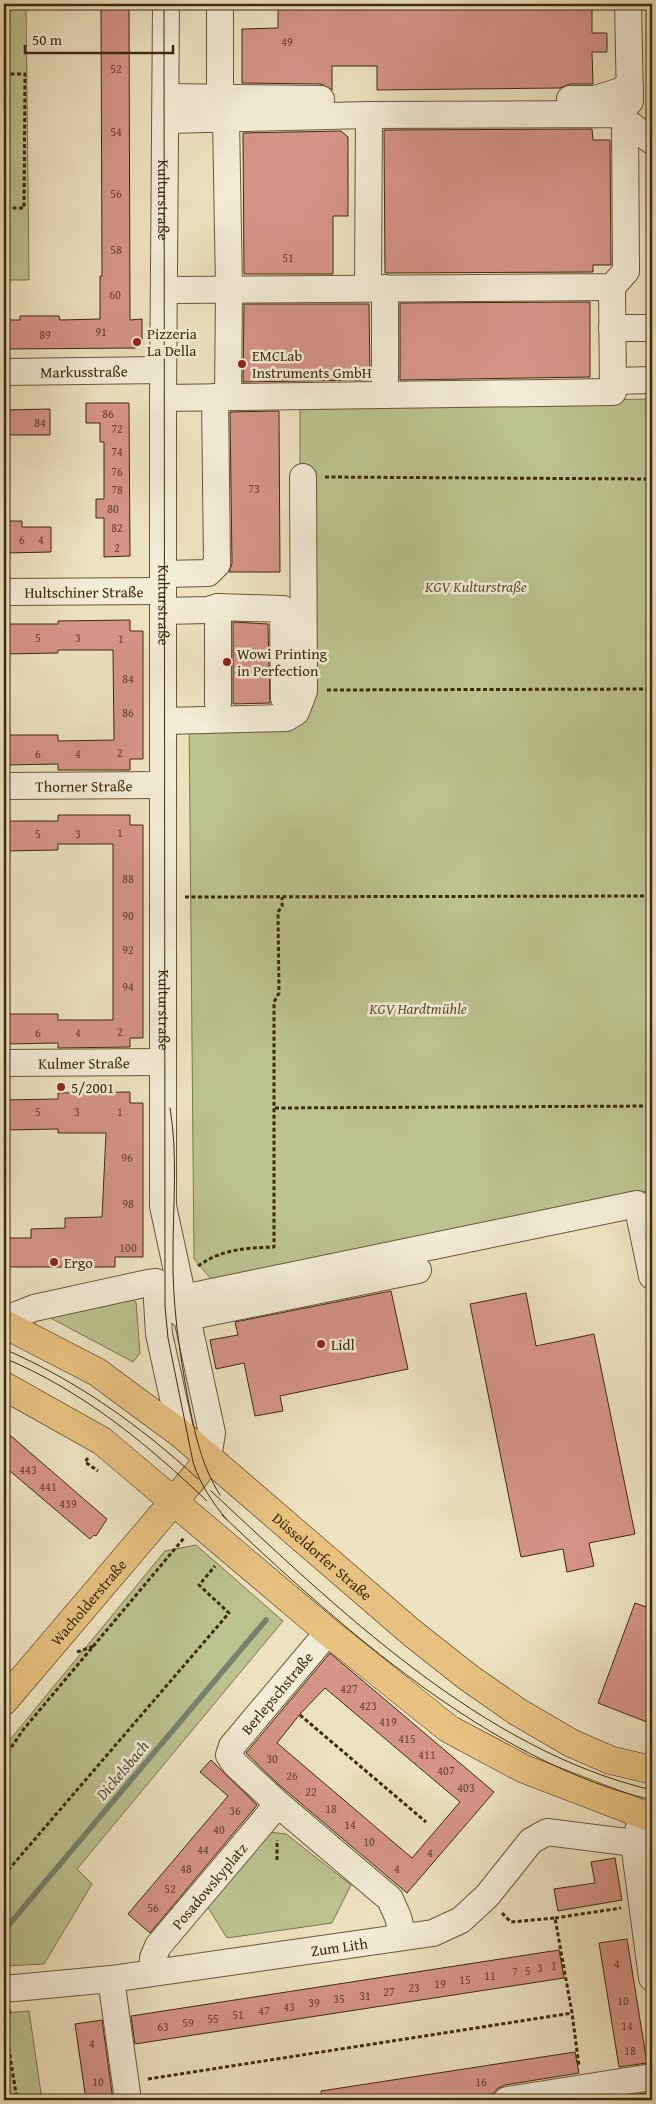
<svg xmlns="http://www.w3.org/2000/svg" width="656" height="2104" font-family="'Gentium Book Plus',serif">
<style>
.green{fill:#bcc290;stroke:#7d764e}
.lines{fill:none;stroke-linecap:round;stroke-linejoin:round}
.stream{stroke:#758270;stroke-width:5.5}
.building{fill:#d59488;stroke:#3e290c;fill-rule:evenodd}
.minor-casing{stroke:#6a5739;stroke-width:28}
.major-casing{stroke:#3e290c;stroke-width:29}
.path{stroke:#3e290c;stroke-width:3;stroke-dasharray:4 2.5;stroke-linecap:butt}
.minor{stroke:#f3ecd6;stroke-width:26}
.major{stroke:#e6c180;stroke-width:28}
.tram{stroke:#3e290c;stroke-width:1}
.poi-dot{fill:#8f2418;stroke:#f3ecd6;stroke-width:2}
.labels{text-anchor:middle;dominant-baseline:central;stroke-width:5;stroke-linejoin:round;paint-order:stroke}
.number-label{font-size:12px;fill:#64442b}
.street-label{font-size:15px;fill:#3e290c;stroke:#f3ecd6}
.poi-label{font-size:15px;fill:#3e290c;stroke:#f3ecd6;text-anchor:start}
.park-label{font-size:15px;font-style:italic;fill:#5e4f2d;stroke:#f3ecd6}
.water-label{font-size:16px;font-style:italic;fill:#554e36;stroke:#f3ecd6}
</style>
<rect width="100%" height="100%" fill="#ede2c0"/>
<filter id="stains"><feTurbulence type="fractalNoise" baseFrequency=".004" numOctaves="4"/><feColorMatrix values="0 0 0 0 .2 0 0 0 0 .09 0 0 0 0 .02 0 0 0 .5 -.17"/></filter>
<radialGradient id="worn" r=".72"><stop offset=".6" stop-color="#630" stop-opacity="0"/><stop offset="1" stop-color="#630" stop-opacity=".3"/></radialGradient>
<g class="green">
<polygon points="4,4 26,4 29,280 4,280"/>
<polygon points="652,399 652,1190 212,1280 194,1259 189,715 278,713 300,583 300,404"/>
<polygon points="129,1298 136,1302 140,1353 133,1362 45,1315"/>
<polygon points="196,1545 283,1621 77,1869 92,1884 44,1964 4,1966 4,1747 165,1551"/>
<polygon points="269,1832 286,1834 351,1885 332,1923 227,1938 207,1906"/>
<polygon points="29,2011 42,2100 4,2100 4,2013"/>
</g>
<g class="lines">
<polyline class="stream" points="4,1940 7,1927 266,1620"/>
</g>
<g class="building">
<polygon points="101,4 129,4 130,320 142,319 142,343 136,348 4,349 4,320 20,320 20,316 59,316 60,320 100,319 100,276 102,276"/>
<polygon points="278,4 592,4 592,33 607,33 607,52 592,52 593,84 570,84 560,88 377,90 377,66 332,66 332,90 321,84 242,83 242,29 278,28"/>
<polygon points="592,129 593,140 610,140 611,265 593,265 593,272 385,273 384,130"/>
<polygon points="341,131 348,137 348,216 333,216 333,274 244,274 243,133"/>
<polygon points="590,302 590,377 400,380 400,303"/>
<polygon points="244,304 369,304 370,380 243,382"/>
<polygon points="86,403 129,403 130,556 104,557 104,518 96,518 96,499 104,499 104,442 100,442 100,423 86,423"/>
<polygon points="50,409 50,435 4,435 4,410"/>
<polygon points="279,411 280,572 229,572 232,564 230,412"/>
<polygon points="4,521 22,521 22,527 51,527 51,552 4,553"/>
<polygon points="130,620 130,631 143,631 143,759 130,759 130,770 58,770 58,764 4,765 4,735 58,735 58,741 114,740 113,650 58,650 58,653 4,654 4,624 58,624 58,621"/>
<polygon points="233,622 268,624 270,703 233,704"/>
<polygon points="58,815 130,815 130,825 143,825 143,1038 130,1038 130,1047 58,1048 58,1043 4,1044 4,1014 58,1014 58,1020 113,1020 113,844 58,844 58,850 4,851 4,821 58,821"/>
<polygon points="130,1092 130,1103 143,1103 143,1257 115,1257 115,1267 4,1267 4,1238 31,1238 31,1229 65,1228 65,1218 102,1217 106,1133 58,1133 58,1129 4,1130 4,1100 58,1099 58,1093"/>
<polygon points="391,1291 408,1369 280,1396 283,1411 255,1416 244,1363 216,1369 210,1340 238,1335 235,1322"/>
<polygon points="526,1293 536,1346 594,1334 635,1534 589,1543 594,1566 567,1572 563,1549 521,1557 470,1304"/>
<polygon points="4,1430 107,1519 96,1536 94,1535 90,1539 4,1466"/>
<polygon points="635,1603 652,1609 646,1632 652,1634 652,1724 598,1703"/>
<path d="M330,1653L494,1792L407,1893L278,1784L246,1753ZM325,1688L460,1802L412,1858L277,1743L300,1714Z"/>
<polygon points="211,1760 257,1805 150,1933 128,1914 228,1796 200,1772"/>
<polygon points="615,1858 622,1900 558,1911 554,1889 595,1883 591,1862"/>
<polygon points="627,1939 647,2063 619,2067 599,1943"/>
<polygon points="559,1950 564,1978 135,2044 131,2016"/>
<polygon points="102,2020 113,2100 86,2100 75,2024"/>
<polygon points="575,2052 579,2073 505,2085 498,2088 493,2094 452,2100 322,2100 321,2091"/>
<polygon points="652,2092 652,2100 625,2100 624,2097"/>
</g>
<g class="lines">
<defs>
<g id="minor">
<polyline points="166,4 163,398 163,1206 212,1433 208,1458"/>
<polyline points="167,97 321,99"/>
<polyline points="220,98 220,4"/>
<polyline points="570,99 595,99 630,88"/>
<polyline points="627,104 630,101 628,4"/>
<polyline points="226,118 229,289 228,396"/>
<polyline points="167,120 369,115 616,114 652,141"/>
<polyline points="368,288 369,115"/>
<polyline points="166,290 612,287 626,271 625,119"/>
<polyline points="612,328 652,328"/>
<path id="s1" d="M4,372L163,370"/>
<polyline points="613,381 652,380"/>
<polyline points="385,395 385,288"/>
<polyline points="163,398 613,392 612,287"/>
<polyline points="163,574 208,573 217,564 215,397"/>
<path id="s2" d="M4,592L163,591"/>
<polyline points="163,611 208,610 218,607 283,609 284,698"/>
<polyline points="218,703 218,607"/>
<polyline points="164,721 286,718 296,712 304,691 303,477"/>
<path id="s3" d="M4,786L163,785"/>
<path id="s4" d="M4,1063L163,1062"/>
<polyline points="156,1284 159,1334 181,1434"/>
<polyline points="173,1308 187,1317 418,1270"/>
<polyline points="4,1320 34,1308 148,1283 156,1282 183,1298 637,1204 652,1276"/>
<polyline points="328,1632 232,1746 229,1755 235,1764 278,1804 390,1899 398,1917 403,1937"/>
<polyline points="639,1828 634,1843 652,1978"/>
<path id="s5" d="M152,1972L153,1958L158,1946L278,1804"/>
<polyline points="111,1979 128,2100"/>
<path id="s6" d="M4,1989L111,1979L433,1933L461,1920L487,1896L531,1841L547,1832L634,1843"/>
<polyline points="507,2100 652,2077"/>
</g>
<g id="major">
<path id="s7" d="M4,1324L97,1372L181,1434L412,1633L469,1678L518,1712L571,1743L610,1760L652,1770"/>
<polyline points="4,1386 102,1441 328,1632 449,1729 524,1769 652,1818"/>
<path id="s8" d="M4,1701L196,1475L208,1458"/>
</g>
</defs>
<use href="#minor" class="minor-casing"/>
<use href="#major" class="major-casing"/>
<g class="path">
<polyline points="4,74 25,74 24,208 4,208"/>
<polyline points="325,477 652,479"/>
<polyline points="327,690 652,689"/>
<polyline points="185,897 652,896"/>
<polyline points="275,1108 652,1106"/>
<path d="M198,1266C222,1249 246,1248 274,1247V1002L279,993L278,912L282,906V897"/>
<polyline points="88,1458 85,1462 98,1471"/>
<polyline points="77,1652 94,1646"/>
<polyline points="300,1715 426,1822"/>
<polyline points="4,1758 23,1730 184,1538"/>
<polyline points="277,1860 277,1840"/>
<polyline points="4,1875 229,1613 199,1585 215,1566"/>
<polyline points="502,1913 511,1922 555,1918 572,2013 579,2066"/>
<polyline points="555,1918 621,1908"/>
<polyline points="10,2010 5,2025 17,2100"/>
<polyline points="148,2079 572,2013"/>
</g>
<use href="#minor" class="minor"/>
<use href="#major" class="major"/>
<g class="tram">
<path id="s9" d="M164,4L165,1307L168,1338L193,1462C200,1484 212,1502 227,1520"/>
<path d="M170,1108C178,1155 173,1204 173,1252C172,1302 179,1350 188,1399C195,1433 201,1465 220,1495"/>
<path d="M4,1349C76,1380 141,1426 198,1479"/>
<path d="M4,1358C82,1390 147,1444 207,1501"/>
<path d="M211,1491C336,1607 481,1750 652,1790"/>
<path d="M222,1515C340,1627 490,1762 652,1800"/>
</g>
</g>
<g class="poi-dot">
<circle cx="137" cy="342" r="5"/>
<circle cx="242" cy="364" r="5"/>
<circle cx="227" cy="662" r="5"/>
<circle cx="61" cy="1087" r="5"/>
<circle cx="54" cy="1262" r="5"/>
<circle cx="321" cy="1344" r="5"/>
</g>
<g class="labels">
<g class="number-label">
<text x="287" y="41">49</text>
<text x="116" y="68">52</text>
<text x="116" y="131">54</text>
<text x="116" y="193">56</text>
<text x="116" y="249">58</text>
<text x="288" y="257">51</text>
<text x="115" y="294">60</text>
<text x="101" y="331">91</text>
<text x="45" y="334">89</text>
<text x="108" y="413">86</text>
<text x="40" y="422">84</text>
<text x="117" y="428">72</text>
<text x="117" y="451">74</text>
<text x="117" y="471">76</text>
<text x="254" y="488">73</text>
<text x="117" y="489">78</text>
<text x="113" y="508">80</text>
<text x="117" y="527">82</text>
<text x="22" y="539">6</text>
<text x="41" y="539">4</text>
<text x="117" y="547">2</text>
<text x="38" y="637">5</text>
<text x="78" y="637">3</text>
<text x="121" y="638">1</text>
<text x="128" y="678">84</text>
<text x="128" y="712">86</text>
<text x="120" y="752">2</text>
<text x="38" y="753">6</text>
<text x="78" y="753">4</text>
<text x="120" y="832">1</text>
<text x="38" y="833">5</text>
<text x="78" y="833">3</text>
<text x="128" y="878">88</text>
<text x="128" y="915">90</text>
<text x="128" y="949">92</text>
<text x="128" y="986">94</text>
<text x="120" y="1031">2</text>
<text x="38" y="1032">6</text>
<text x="78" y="1032">4</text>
<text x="38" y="1111">5</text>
<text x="77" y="1111">3</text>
<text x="120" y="1111">1</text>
<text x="127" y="1157">96</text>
<text x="128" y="1203">98</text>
<text x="128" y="1247">100</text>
<text x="28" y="1469">443</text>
<text x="48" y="1486">441</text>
<text x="68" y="1503">439</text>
<text x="349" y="1688">427</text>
<text x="368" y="1705">423</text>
<text x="388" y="1721">419</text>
<text x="407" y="1738">415</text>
<text x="427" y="1754">411</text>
<text x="272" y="1758">30</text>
<text x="446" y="1770">407</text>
<text x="292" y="1775">26</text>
<text x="466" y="1787">403</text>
<text x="311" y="1791">22</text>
<text x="331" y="1808">18</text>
<text x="235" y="1810">36</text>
<text x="350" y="1824">14</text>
<text x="219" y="1829">40</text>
<text x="369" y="1841">10</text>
<text x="203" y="1849">44</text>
<text x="430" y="1852">4</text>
<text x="186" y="1868">48</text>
<text x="397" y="1868">4</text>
<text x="170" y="1888">52</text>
<text x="153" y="1907">56</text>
<text x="617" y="1963">4</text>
<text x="554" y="1965">1</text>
<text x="540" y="1967">3</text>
<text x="528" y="1970">5</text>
<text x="515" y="1971">7</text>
<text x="490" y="1975">11</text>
<text x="465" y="1979">15</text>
<text x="440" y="1983">19</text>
<text x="414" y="1987">23</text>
<text x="389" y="1991">27</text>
<text x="365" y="1995">31</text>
<text x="339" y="1998">35</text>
<text x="623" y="2000">10</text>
<text x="314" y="2002">39</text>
<text x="289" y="2006">43</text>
<text x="264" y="2010">47</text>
<text x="238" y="2014">51</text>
<text x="213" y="2018">55</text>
<text x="188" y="2022">59</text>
<text x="627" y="2025">14</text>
<text x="163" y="2026">63</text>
<text x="92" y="2043">4</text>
<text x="630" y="2050">18</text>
<text x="98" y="2081">10</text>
<text x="481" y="2081">16</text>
</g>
<g class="street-label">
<text stroke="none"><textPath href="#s9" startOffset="196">Kulturstraße</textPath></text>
<text stroke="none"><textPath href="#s1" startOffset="80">Markusstraße</textPath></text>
<text stroke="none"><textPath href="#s2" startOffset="80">Hultschiner Straße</textPath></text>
<text stroke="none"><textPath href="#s9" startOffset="601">Kulturstraße</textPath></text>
<text stroke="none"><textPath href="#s3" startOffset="80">Thorner Straße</textPath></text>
<text stroke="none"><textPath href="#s9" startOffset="1006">Kulturstraße</textPath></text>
<text stroke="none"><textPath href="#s4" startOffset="80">Kulmer Straße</textPath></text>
<text stroke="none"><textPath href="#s7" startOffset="396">Düsseldorfer Straße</textPath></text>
<text stroke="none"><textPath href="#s8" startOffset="130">Wacholderstraße</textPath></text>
<text transform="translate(277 1693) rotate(-50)">Berlepschstraße</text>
<text stroke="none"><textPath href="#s5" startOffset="106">Posadowskyplatz</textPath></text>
<text stroke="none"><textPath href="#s6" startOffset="338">Zum Lith</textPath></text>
</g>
<g class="poi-label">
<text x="147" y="333">Pizzeria<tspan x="147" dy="17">La Della</tspan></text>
<text x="252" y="355">EMCLab<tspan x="252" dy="17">Instruments GmbH</tspan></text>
<text x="237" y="653">Wowi Printing<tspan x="237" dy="17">in Perfection</tspan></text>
<text x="71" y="1087">5/2001</text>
<text x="64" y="1262">Ergo</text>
<text x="331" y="1344">Lidl</text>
</g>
<g class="park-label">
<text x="476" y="586">KGV Kulturstraße</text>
<text x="418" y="1008">KGV Hardtmühle</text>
</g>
<g class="water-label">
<text transform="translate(122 1770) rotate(-50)">Dickelsbach</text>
</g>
</g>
<rect width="656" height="2104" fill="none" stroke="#ede2c0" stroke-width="20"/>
<rect x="5" y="5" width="646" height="2094" fill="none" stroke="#3e290c" stroke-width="2.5"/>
<rect x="10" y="10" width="636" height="2084" fill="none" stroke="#3e290c"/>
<path d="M25 45v8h148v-8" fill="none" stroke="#3e290c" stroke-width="2.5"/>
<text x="32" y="45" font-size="15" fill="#3e290c" stroke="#f3ecd6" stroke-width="4" paint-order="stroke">50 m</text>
<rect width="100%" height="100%" filter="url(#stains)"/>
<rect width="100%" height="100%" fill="url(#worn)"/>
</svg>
